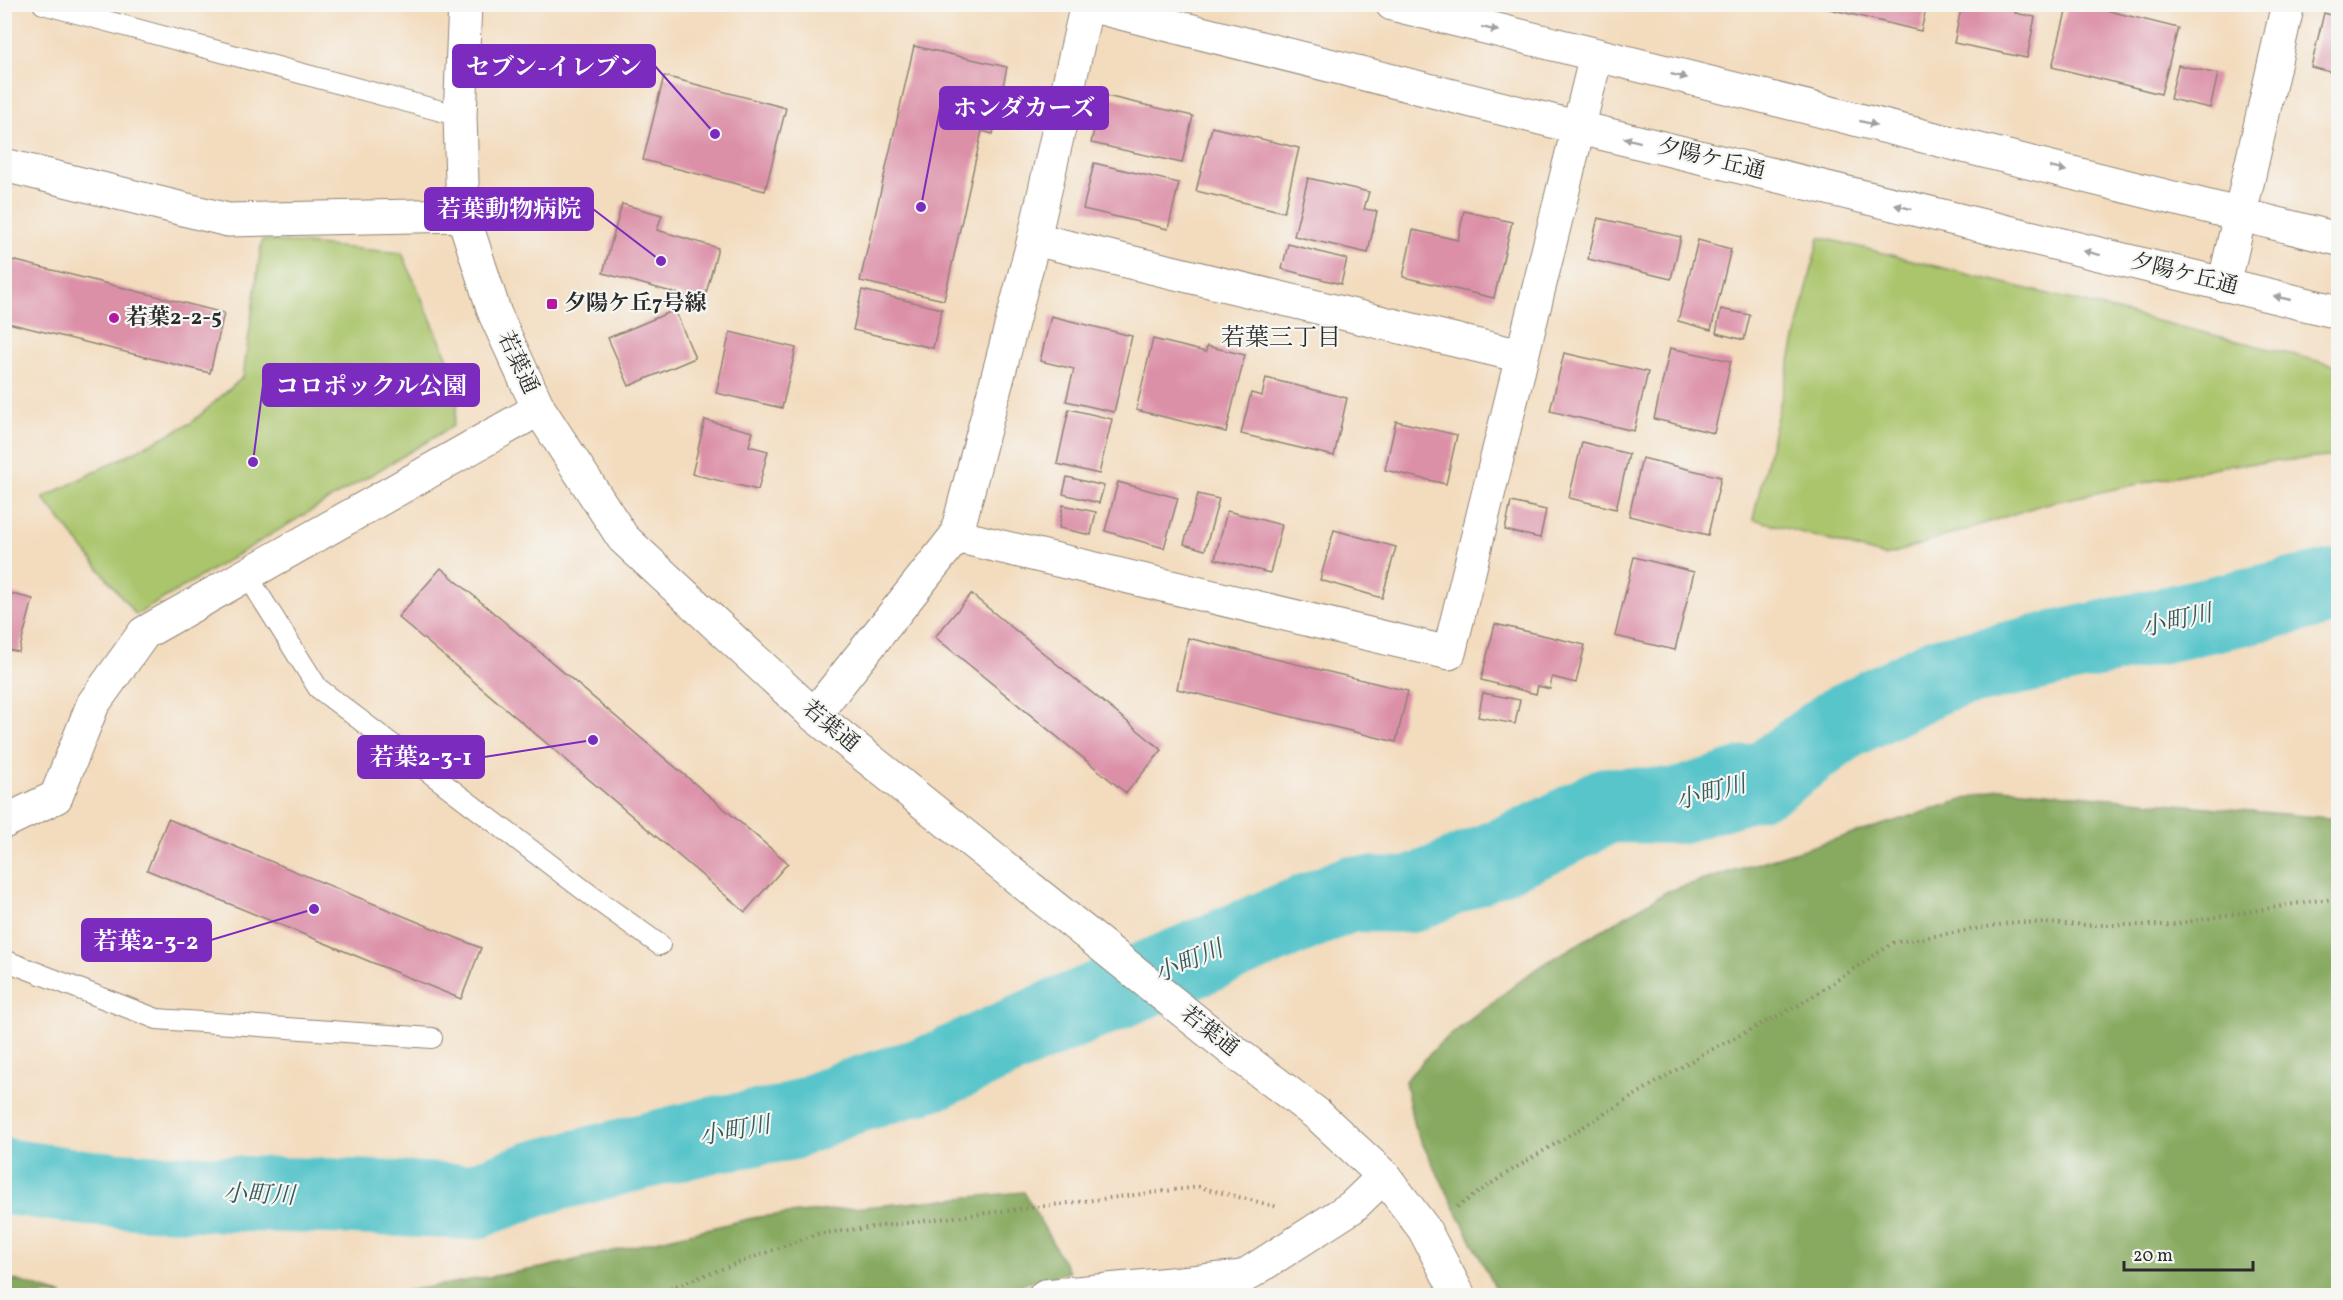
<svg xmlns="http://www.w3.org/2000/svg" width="2343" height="1300" font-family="Vollkorn,'Noto Serif JP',serif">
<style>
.green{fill:#aac56c;stroke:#6a784c;stroke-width:1.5}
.forest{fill:#87aa60;stroke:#596a46;stroke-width:1.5}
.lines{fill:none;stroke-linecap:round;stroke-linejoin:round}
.river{stroke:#58c5cb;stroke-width:76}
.building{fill:#dc90a8}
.lane-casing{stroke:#8f8374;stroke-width:22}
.street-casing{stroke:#8f8374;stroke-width:35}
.secondary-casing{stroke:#8f8374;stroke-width:35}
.path{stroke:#8f8374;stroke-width:4;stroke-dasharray:1.5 4.5;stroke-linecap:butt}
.lane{stroke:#fff;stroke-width:20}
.street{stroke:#fff;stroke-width:33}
.secondary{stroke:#fff;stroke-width:33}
.oneway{fill:#a0a0a0}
.poi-dot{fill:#b5179e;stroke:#f6f6f2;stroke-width:2}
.labels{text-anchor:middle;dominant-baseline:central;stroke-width:4.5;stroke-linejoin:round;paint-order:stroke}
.street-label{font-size:22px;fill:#2b2b2b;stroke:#f6f6f2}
.poi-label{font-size:22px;font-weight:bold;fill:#2b2b2b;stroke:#f6f6f2;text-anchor:start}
.neighbourhood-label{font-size:24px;fill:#2b2b2b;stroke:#f6f6f2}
.water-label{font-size:24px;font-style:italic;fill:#38595b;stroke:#f6f6f2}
.leader{fill:none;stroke:#7b2cbf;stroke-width:2}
.callout-dot{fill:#7b2cbf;stroke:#f6f6f2;stroke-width:2}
.callout{fill:#7b2cbf;stroke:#7b2cbf;stroke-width:2}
.callout-label{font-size:24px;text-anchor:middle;font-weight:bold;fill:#fff}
</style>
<rect width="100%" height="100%" fill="#f6f6f2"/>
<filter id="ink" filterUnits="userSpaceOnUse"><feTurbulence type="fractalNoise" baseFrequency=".0167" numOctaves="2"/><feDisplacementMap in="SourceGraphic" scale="12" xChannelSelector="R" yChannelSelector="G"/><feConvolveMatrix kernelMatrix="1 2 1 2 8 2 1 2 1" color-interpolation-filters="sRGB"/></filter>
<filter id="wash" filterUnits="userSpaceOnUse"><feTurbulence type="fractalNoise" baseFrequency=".008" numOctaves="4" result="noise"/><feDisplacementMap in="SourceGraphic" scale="24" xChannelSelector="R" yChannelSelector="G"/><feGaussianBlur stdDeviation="1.35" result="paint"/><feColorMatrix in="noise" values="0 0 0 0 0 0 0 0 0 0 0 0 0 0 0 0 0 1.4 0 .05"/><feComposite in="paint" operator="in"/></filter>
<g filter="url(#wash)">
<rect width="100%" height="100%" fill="#f3dbbd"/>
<g class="green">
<polygon points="1819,237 2338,366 2338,456 2223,466 2044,504 1885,556 1753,519"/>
<polygon points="262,240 402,253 461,389 453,426 136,615 43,498 191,423 243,377"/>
</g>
<g class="forest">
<polygon points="2001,788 2338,819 2338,1295 1499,1295 1414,1127 1405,1081 1439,1044 1537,968 1668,891"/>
<polygon points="1024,1192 1069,1272 980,1295 384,1295 546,1267 757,1217"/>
<polygon points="4,1277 5,1277 63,1295 5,1295"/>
</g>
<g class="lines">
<polyline class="river" points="4,1176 89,1188 150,1192 326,1196 472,1202 537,1178 612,1159 711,1135 788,1123 844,1099 936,1071 1047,1021 1350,894 1410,895 1548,836 1607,805 1678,806 1767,778 1842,723 1938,675 2338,586"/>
</g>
<g id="blocks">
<g class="building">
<polygon points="1822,4 1927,4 1921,31 1821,7"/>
<polygon points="1962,4 2017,4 2015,13 2035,17 2027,58 1954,43"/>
<polygon points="2068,4 2081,4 2178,28 2161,94 2052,67"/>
<polygon points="2324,13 2338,17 2338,74 2311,67"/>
<polygon points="914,46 1007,67 993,134 982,131 944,300 860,281"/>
<polygon points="2178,65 2218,74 2210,108 2170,99"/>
<polygon points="664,76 786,108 765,191 643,160"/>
<polygon points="1102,95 1193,116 1182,163 1091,143"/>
<polygon points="1212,127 1299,148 1284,212 1196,191"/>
<polygon points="1094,163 1179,183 1168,229 1083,209"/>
<polygon points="1308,178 1369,192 1364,209 1377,211 1368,253 1294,236"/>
<polygon points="622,204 662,215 657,230 718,248 704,301 603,273"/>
<polygon points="1464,211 1512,222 1494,298 1403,277 1413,230 1458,240"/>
<polygon points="1598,218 1681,237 1671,279 1588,259"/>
<polygon points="1698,240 1731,249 1711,330 1678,321"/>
<polygon points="1288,244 1347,259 1341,284 1282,269"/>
<polygon points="4,258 224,313 210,373 4,322"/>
<polygon points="862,290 942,309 933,348 853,330"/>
<polygon points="1721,309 1750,315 1744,340 1716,333"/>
<polygon points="675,310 695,358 629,386 608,338"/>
<polygon points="1051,316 1132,336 1114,412 1066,401 1074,369 1040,361"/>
<polygon points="730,332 796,348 782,408 716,393"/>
<polygon points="1153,339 1206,352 1207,346 1245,355 1226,432 1136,410"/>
<polygon points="1670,348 1731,361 1714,433 1654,419"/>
<polygon points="1564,353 1648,372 1634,431 1550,411"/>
<polygon points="1266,378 1347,398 1334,456 1241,434 1251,393 1262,396"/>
<polygon points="1069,409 1112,419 1099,474 1057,464"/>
<polygon points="705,420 753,432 749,446 768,451 758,490 692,474"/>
<polygon points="1396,421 1457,435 1446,484 1385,470"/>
<polygon points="1582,442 1629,454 1616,509 1569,498"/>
<polygon points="1642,458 1721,477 1708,535 1629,516"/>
<polygon points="1067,477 1104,486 1099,503 1063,494"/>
<polygon points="1118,482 1178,498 1164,548 1105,531"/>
<polygon points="1198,494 1219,499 1205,550 1184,544"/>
<polygon points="1511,502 1546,510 1540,538 1505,530"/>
<polygon points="1063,505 1096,512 1091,535 1059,528"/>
<polygon points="1227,511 1282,525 1270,573 1215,559"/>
<polygon points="1334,530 1396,547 1382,598 1320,580"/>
<polygon points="1634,557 1694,572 1675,650 1615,636"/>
<polygon points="441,568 788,863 745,912 398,617"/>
<polygon points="4,592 33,599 19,652 4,649"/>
<polygon points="971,594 1162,750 1126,793 935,637"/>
<polygon points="1495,624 1585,645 1576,683 1552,677 1550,689 1538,686 1536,694 1481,680"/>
<polygon points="1188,638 1408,691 1396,742 1177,689"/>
<polygon points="1483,693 1520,700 1515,724 1478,717"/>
<polygon points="168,819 481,948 461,999 147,870"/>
</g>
</g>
</g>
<g filter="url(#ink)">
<use href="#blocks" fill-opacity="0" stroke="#8f8374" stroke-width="1.5"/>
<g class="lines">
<defs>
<g id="lane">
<polyline points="43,4 460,116"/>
<polyline points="247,575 318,688 593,897 660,945"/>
<polyline points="4,960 157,1019 432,1038"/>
</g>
<g id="street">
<polyline points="4,165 228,220 463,215"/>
<polyline points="1034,239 1521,356"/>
<polyline points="2224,285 2288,4"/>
<polyline points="956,536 1449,653 1596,56"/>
<polyline points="814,715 956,536 1034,239 1087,4"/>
<polyline points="4,822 56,797 93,704 144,633 539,409"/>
<polyline points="1045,1296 1243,1277 1352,1207 1384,1176"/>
</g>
<g id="secondary">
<polyline points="465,4 460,116 463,215 495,314 539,409 623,538 814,715 1232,1050 1318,1115 1384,1176 1424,1229 1459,1296"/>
<polyline points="1085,4 1580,128 2338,312"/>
<polyline points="1392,4 2338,239"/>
</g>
</defs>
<use href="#lane" class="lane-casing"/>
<use href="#street" class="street-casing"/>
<use href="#secondary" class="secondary-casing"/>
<g class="path">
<polyline points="1457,1207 1507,1173 1701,1055 1799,1005 1893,943 2016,922 2087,925 2169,925 2312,901 2338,899"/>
<polyline points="648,1296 817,1234 1199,1187 1278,1207"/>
</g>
<use href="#lane" class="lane"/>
<use href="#street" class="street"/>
<use href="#secondary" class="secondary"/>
</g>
<defs><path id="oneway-solid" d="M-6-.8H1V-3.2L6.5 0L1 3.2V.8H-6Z" transform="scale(1.5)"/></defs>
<g class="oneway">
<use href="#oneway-solid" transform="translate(1490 29) rotate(14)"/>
<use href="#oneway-solid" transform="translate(1679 76) rotate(14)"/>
<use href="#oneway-solid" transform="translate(1868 123) rotate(14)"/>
<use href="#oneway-solid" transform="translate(1632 140) rotate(-166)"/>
<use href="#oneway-solid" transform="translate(2058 169) rotate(14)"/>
<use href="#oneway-solid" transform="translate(1903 207) rotate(-166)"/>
<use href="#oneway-solid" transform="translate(2092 253) rotate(-166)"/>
<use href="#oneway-solid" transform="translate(2282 298) rotate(-167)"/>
</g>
</g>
<g class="poi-dot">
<rect x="546" y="298" width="12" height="12" rx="3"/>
<circle cx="114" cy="318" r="6"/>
</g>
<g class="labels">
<g class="street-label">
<text transform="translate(1711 160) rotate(14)">夕陽ケ丘通</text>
<text transform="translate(2184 275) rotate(14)">夕陽ケ丘通</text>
<text transform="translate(517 363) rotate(65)">若葉通</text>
<text transform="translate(830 727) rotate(40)">若葉通</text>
<text transform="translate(1209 1032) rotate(38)">若葉通</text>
</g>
<g class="poi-label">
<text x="564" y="304">夕陽ケ丘7号線</text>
<text x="126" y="318">若葉2-2-5</text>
</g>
<g class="neighbourhood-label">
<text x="1281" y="339">若葉三丁目</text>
</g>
<g class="water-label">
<text transform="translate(2177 622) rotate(-13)">小町川</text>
<text transform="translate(1711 794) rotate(-15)">小町川</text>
<text transform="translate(1189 963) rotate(-23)">小町川</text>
<text transform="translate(735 1132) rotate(-10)">小町川</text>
<text transform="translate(259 1196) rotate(2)">小町川</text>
</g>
</g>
<path class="leader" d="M715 134L655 66M921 207L940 108M661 261L593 209M253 462L263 385M593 740L484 757M314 909L211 940"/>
<g class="callout-dot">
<circle cx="715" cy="134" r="6"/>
<circle cx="921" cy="207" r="6"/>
<circle cx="661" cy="261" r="6"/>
<circle cx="253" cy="462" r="6"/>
<circle cx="593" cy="740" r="6"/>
<circle cx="314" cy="909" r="6"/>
</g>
<g class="callout">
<rect x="453" y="45" width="202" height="42" rx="6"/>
<rect x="940" y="87" width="168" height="42" rx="6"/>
<rect x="425" y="188" width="168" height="42" rx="6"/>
<rect x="263" y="364" width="216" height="42" rx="6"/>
<rect x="358" y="736" width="126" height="42" rx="6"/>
<rect x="82" y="919" width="129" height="42" rx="6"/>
</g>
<g class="callout-label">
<text x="554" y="75">セブン-イレブン</text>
<text x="1024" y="116">ホンダカーズ</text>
<text x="509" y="217">若葉動物病院</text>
<text x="371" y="394">コロポックル公園</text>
<text x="421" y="765">若葉2-3-1</text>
<text x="146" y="949">若葉2-3-2</text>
</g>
<rect width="2343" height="1300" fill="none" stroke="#f6f6f2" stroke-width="24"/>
<path d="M2124 1261v9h129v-9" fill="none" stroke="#2b2b2b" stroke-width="3"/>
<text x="2133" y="1261" font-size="18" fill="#2b2b2b" stroke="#f6f6f2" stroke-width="4.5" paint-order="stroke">20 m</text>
</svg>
